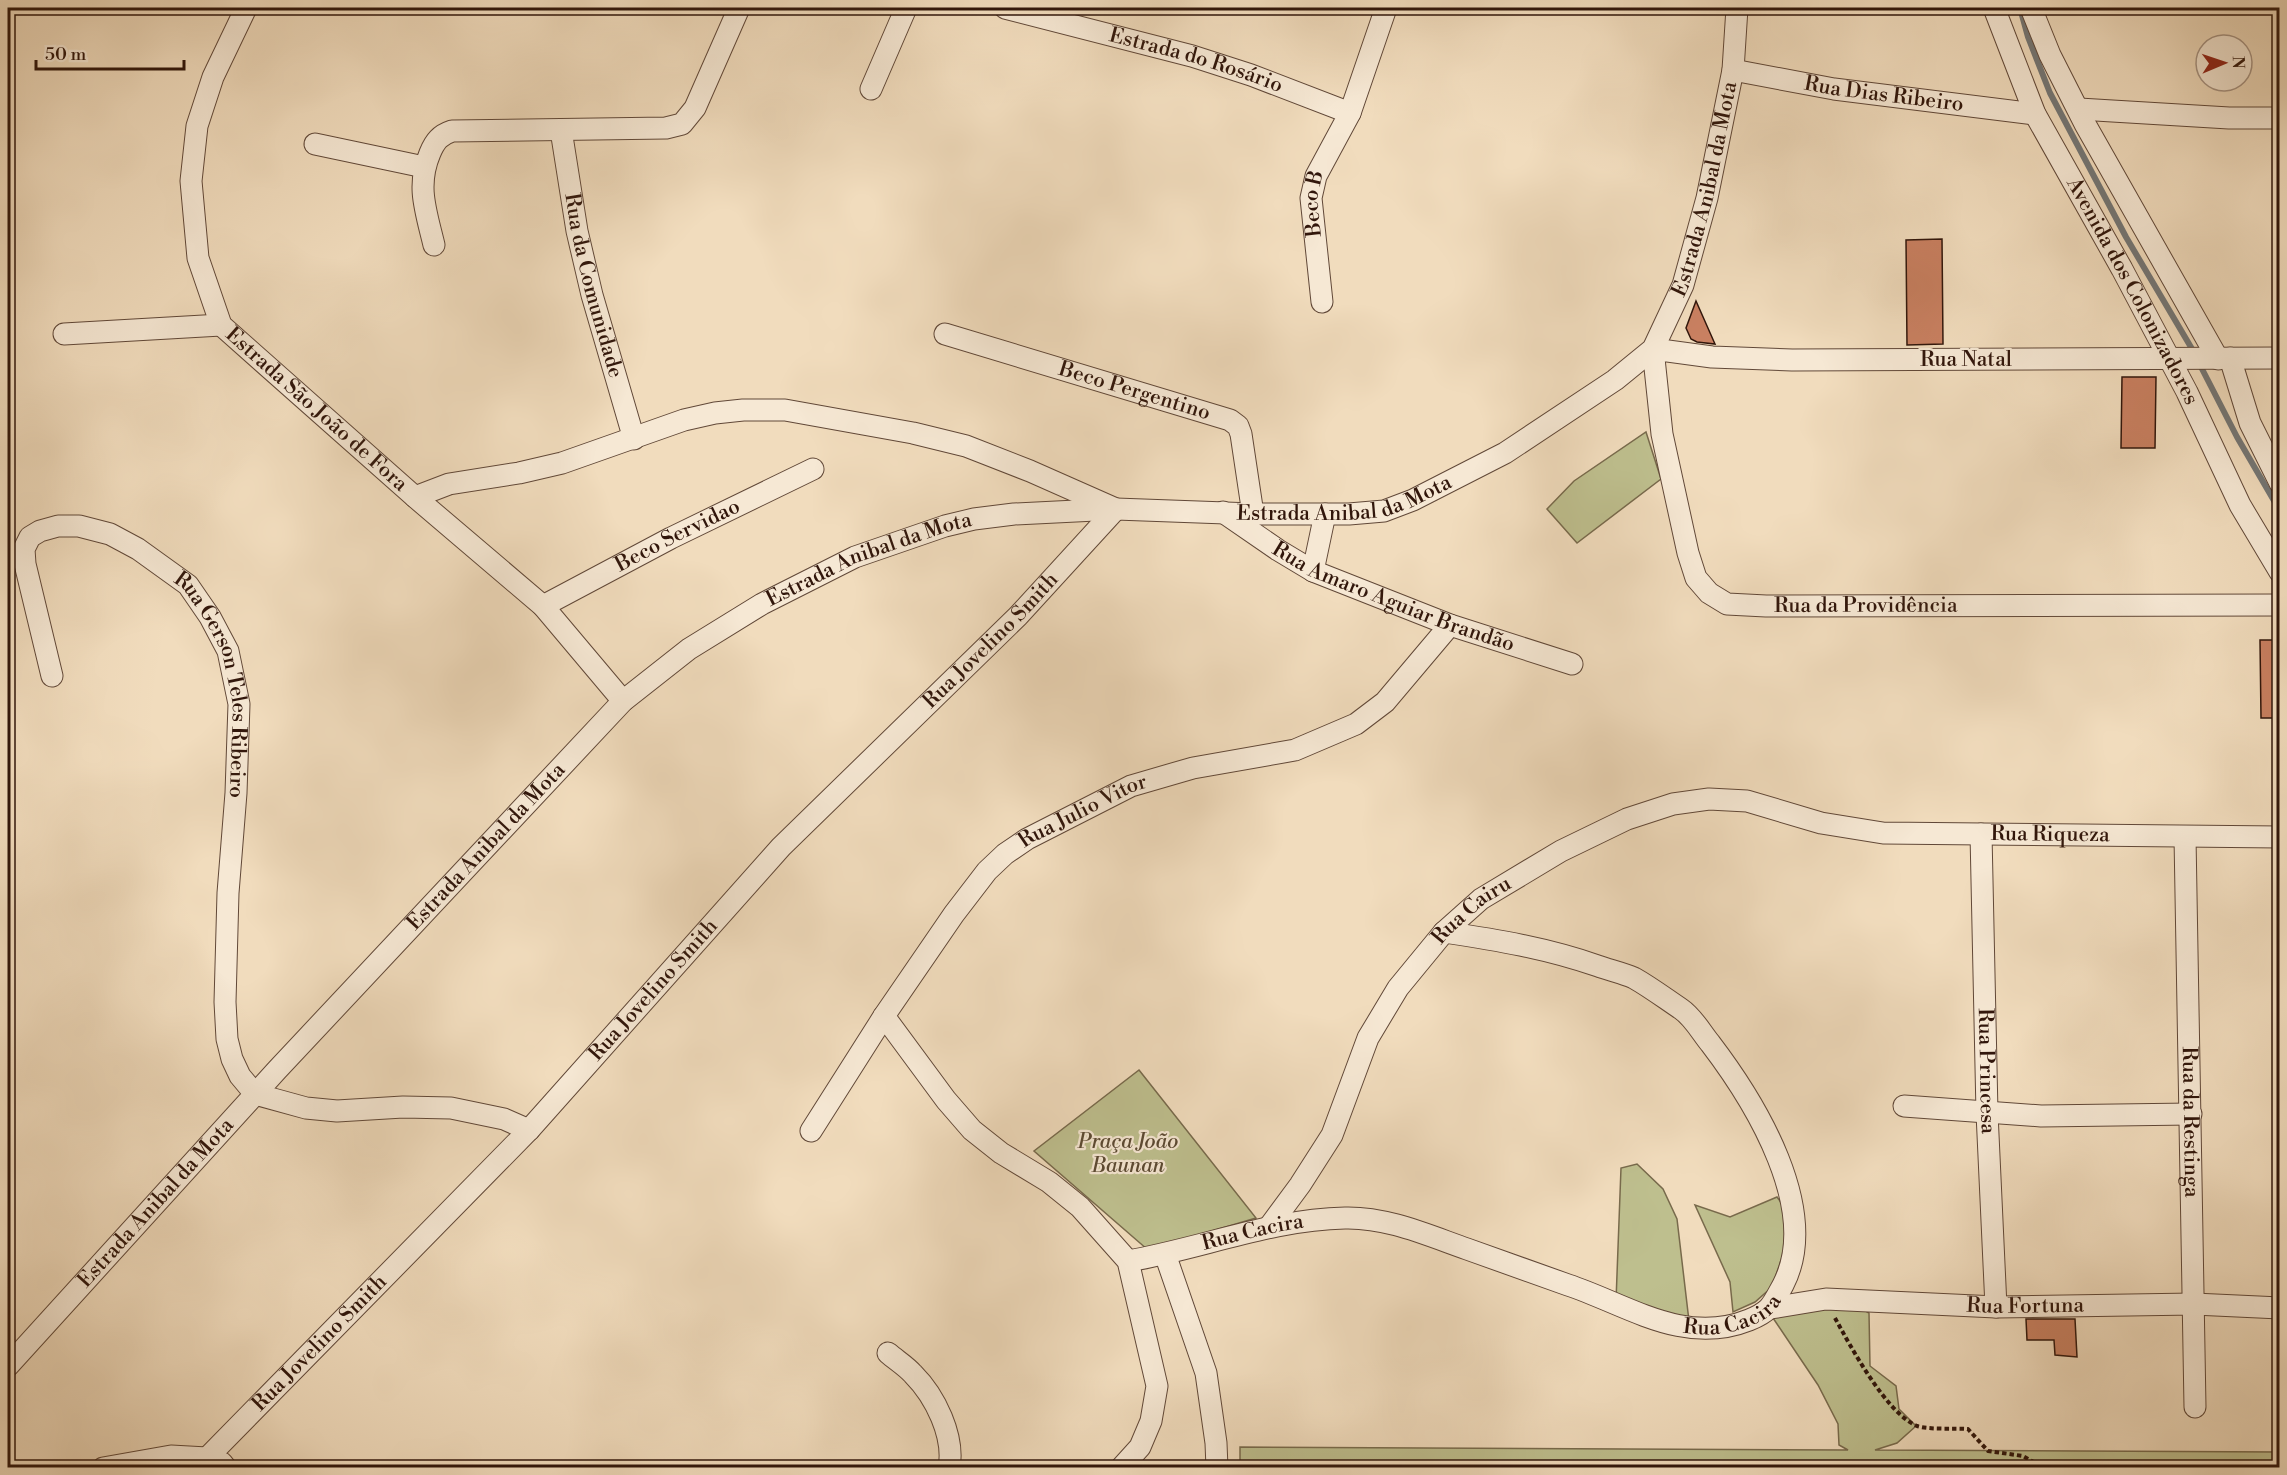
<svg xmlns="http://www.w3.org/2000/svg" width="2287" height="1475" font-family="'Libre Bodoni',serif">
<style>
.green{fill:#bebf8e;stroke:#786a4c;stroke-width:1.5}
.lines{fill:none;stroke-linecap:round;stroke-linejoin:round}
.stream{stroke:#747776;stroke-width:6}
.building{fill:#c98061;stroke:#31160b;stroke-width:1.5}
.minor-casing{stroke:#614838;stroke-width:23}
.path{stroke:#31160b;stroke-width:4;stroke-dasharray:4.5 3;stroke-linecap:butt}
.minor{stroke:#f6e8d4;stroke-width:21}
.labels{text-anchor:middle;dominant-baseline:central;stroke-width:4.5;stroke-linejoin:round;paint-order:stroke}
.street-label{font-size:21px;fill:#31160b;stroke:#f6e8d4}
.park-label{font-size:21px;font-style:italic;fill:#5b4932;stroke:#f6e8d4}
</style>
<rect width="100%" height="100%" fill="#f1dcbd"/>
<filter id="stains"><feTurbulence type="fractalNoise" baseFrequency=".00333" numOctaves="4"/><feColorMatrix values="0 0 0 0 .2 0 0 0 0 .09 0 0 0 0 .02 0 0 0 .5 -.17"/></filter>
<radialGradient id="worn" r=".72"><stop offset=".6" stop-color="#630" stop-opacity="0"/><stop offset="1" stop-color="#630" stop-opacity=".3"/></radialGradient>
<g class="green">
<polygon points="1646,432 1661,479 1577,543 1547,509 1574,481"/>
<polygon points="1139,1070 1256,1218 1148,1250 1034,1151"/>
<polygon points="1637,1164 1663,1189 1677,1219 1689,1321 1616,1301 1621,1168"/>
<polygon points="1777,1197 1788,1212 1791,1230 1772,1287 1755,1302 1733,1312 1730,1282 1695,1205 1730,1217"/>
<polygon points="1827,1309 1864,1310 1869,1313 1870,1366 1896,1386 1899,1409 1916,1426 1897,1443 1875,1450 2279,1452 2280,1467 1240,1468 1240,1447 1848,1450 1839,1445 1838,1424 1818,1385 1771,1315"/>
</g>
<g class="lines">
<g class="stream">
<polyline points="2020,8 2028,37 2050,93 2126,237 2195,354"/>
<polyline points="2199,363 2237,437 2280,511"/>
</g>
</g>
<g class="building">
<polygon points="1942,239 1943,344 1907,345 1906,240"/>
<polygon points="1696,301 1715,344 1697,342 1691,339 1686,328"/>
<polygon points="2122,377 2156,377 2155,448 2121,448"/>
<polygon points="2260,640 2280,640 2280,718 2261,718"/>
<polygon points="2026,1319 2075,1319 2077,1357 2055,1355 2054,1340 2027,1340"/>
</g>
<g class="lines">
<defs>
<g id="minor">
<path id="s1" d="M246,8L213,77L197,126L191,181L198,258L221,325L415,497L543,606L623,701"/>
<path id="s2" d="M1005,8L1192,56L1251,75L1350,113"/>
<path id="s3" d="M1994,8L2035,114L2122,269L2187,392L2240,505L2280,572"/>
<polyline points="2031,8 2050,55 2085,124 2218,359"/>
<path id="s4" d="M1733,70L1834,89L2035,114"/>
<polyline points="871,89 906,8"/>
<polyline points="2079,109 2229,118 2280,118"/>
<path id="s5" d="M561,130L577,231L592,295L634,439"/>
<polyline points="315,144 424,167"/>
<path d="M434,245C426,211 416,186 430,153C435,141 440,135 452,131L666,128L682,124L695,108L739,8"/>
<path id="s6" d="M1322,302L1311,198L1316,176L1350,113L1386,8"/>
<polyline points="64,334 221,325"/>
<path id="s7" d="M945,334L1230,420L1238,426L1241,434L1253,514"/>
<polyline points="2230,358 2250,423 2280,483"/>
<path id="s8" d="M2280,358L1792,360L1712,357L1653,349L1662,434L1688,553L1696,578L1709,593L1727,604L1766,606L2280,605"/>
<path id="s9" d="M1223,512L1278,550L1313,571L1450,625L1572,664"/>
<polyline points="1313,571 1325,514"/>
<path id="s10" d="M543,606L671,538L813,469"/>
<path id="s11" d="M52,676L25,564L24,549L30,537L40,531L58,526H79L110,534L138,549L188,585L210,617L228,651L239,704L236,793L228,893L225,1002L227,1039L232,1059L240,1076L255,1094L306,1108L337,1111L403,1107L451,1108L504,1119L529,1130"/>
<path id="s12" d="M1981,834L1987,1113L1996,1307"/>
<path id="s13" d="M2185,837L2195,1407"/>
<polyline points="884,1016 946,1100 972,1130 1001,1153 1049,1182 1080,1207 1128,1261 1157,1386 1151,1421 1140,1447 1121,1468"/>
<polyline points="1904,1106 2041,1116 2191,1114"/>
<path id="s14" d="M811,1131L884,1016L954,914L987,871L1005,854L1027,839L1131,786L1193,768L1295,750L1356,724L1385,702L1450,625"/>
<path id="s15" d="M1269,1227L1300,1185L1332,1135L1368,1038L1398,988L1444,932L1481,899L1561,851L1627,819L1673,804L1709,799L1747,801L1821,823L1883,833L2280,837"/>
<polyline points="1165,1254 1206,1373 1216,1443 1217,1468"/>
<path id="s16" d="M1128,1261C1199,1249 1273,1219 1345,1218C1387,1217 1427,1235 1467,1249C1500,1261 1534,1273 1568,1285C1628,1305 1684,1346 1749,1320C1771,1311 1772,1305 1783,1285C1822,1210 1755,1102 1710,1043C1701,1032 1693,1017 1681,1009C1666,999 1650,987 1634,978C1623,973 1609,970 1598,966C1546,948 1497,940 1444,932"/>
<path id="s17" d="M1771,1308L1826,1299L1996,1307L2194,1304L2280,1308"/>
<path d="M888,1353C896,1360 906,1366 913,1374C935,1396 955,1436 949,1468"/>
<path id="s18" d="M8,1366L277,1070L623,701L689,649L762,604L855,557L945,526L974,519L1014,514L1116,509L1253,514H1349L1384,511L1413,500L1505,453L1615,380L1653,349L1683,285L1707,198L1733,70L1737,8"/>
<polyline points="103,1468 171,1456 207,1458"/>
<path id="s19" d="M226,1468L222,1463L207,1458L529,1130L781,847L1018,616L1116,509L1030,471L966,446L913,433L785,410H743L715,413L684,420L562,463L519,473L449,484L415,497"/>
</g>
</defs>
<use href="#minor" class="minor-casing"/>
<path class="path" d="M1835,1318C1851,1347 1886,1413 1917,1426C1929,1430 1955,1428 1968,1429L1988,1451L2023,1456L2044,1468"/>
<use href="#minor" class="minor"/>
</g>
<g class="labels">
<g class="street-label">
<text stroke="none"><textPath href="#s2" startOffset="198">Estrada do Rosário</textPath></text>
<text stroke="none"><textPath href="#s4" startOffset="153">Rua Dias Ribeiro</textPath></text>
<text stroke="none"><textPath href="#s18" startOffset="2200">Estrada Anibal da Mota</textPath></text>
<text stroke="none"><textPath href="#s6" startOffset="99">Beco B</textPath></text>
<text stroke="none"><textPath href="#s5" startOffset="159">Rua da Comunidade</textPath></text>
<text stroke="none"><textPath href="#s3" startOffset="316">Avenida dos Colonizadores</textPath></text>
<text x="1966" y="360">Rua Natal</text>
<text stroke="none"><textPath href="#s7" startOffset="198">Beco Pergentino</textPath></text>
<text stroke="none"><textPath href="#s1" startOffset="459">Estrada São João de Fora</textPath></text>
<text stroke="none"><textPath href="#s18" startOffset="1678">Estrada Anibal da Mota</textPath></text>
<text stroke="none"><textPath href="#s10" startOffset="152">Beco Servidao</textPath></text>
<text stroke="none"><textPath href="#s18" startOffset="1192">Estrada Anibal da Mota</textPath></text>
<text stroke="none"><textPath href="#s9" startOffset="192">Rua Amaro Aguiar Brandão</textPath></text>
<text stroke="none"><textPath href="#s8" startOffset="1041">Rua da Providência</textPath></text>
<text stroke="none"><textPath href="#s19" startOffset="1155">Rua Jovelino Smith</textPath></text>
<text stroke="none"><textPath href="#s11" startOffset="426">Rua Gerson Teles Ribeiro</textPath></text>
<text stroke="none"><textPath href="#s14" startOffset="428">Rua Julio Vitor</textPath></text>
<text stroke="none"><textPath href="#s15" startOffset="992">Rua Riqueza</textPath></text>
<text stroke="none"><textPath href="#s18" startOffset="706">Estrada Anibal da Mota</textPath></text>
<text stroke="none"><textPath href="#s15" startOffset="381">Rua Cairu</textPath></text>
<text stroke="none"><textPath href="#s19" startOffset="669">Rua Jovelino Smith</textPath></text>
<text stroke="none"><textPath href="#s12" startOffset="237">Rua Princesa</textPath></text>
<text stroke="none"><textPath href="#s13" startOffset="285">Rua da Restinga</textPath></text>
<text stroke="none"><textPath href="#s18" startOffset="220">Estrada Anibal da Mota</textPath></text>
<text stroke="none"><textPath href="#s16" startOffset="128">Rua Cacira</textPath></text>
<text stroke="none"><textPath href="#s17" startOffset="255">Rua Fortuna</textPath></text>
<text stroke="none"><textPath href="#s16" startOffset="630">Rua Cacira</textPath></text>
<text stroke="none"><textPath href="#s19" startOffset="183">Rua Jovelino Smith</textPath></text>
</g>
<g class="park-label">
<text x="1128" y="1142">Praça João<tspan x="1128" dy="24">Baunan</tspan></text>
</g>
</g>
<rect width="2287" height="1475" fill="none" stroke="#f1dcbd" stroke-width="30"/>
<rect x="9" y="9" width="2269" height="1457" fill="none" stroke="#31160b" stroke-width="3"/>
<rect x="15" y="15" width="2257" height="1445" fill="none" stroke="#31160b" stroke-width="1.5"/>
<g transform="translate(2224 63) rotate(88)"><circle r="28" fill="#f6e8d4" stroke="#a79484" stroke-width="1.5"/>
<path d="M0-4.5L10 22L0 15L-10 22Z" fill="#8f2418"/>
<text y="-9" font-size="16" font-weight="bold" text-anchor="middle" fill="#31160b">N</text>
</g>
<path d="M36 60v9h148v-9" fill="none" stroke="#31160b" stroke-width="3"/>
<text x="45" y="60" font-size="18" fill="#31160b" stroke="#f6e8d4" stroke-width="4.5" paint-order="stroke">50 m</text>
<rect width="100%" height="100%" filter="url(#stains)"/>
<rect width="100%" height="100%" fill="url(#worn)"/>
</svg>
